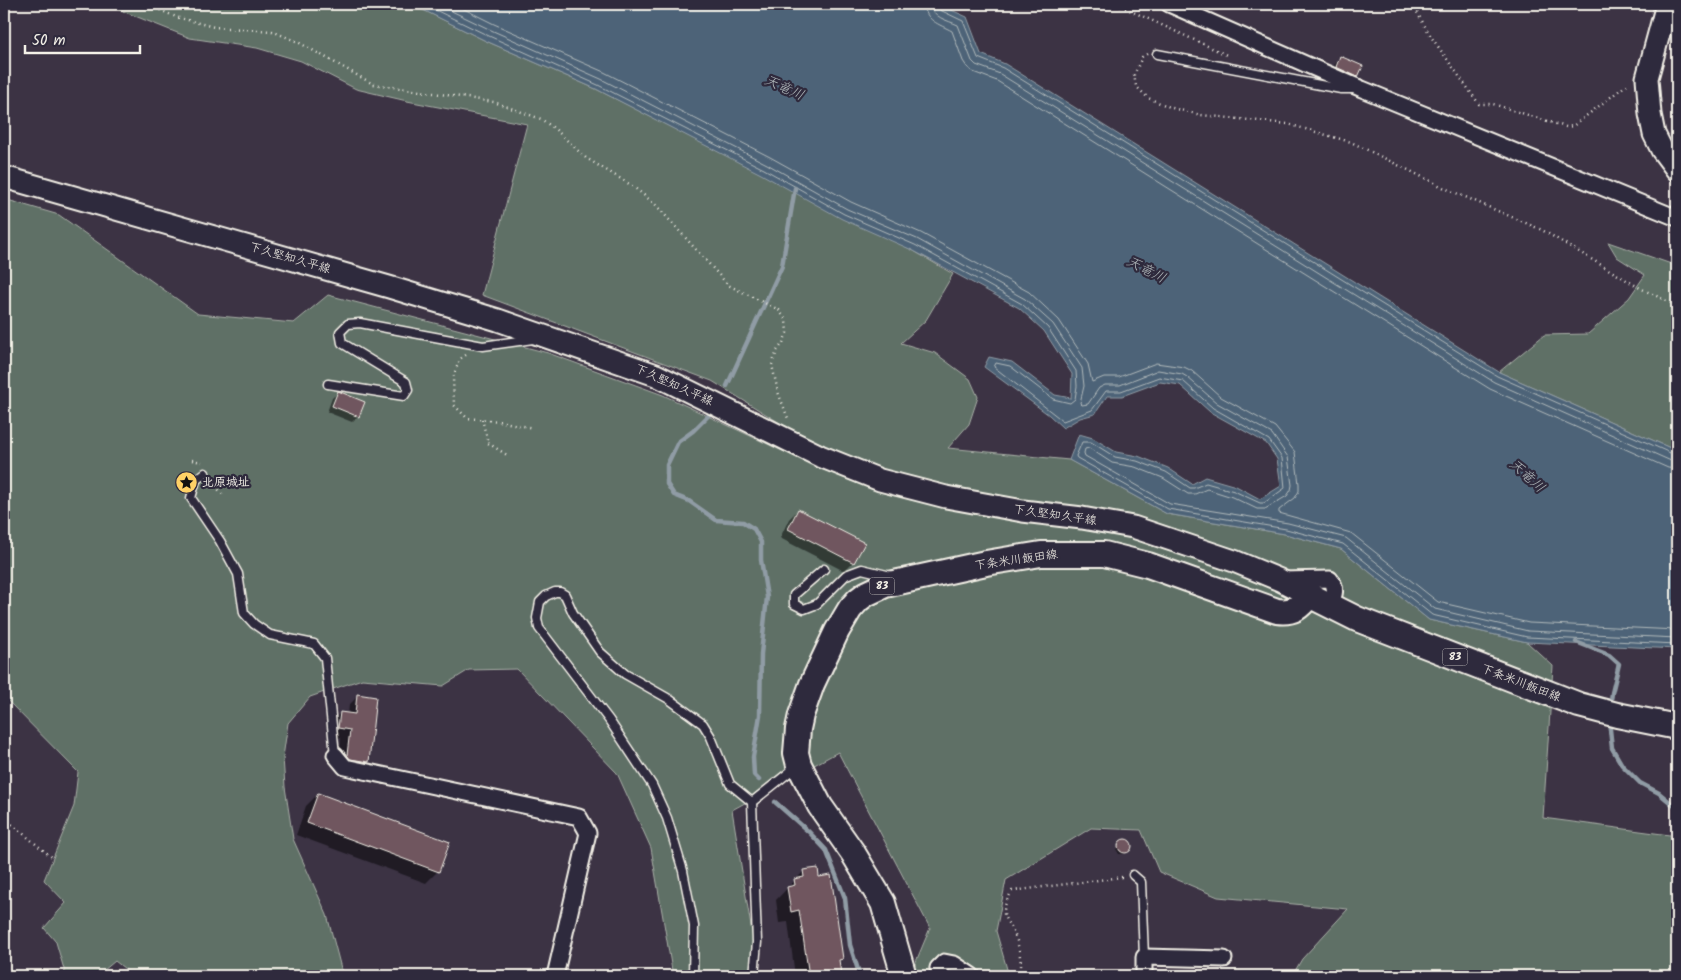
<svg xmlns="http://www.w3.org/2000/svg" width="1681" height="980" font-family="Kalam,'Klee One',sans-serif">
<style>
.green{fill:#5e6f66;stroke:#a9b0a7}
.water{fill:#4d6478;stroke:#909ca5}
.shadow{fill:#0007}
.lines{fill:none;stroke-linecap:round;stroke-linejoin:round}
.shore{stroke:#b1b9bb;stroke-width:1}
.stream{stroke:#909ca5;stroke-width:4.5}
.building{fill:#6f575f;stroke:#f4f1e8}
.lane-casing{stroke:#f4f1e8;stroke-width:11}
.street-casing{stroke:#f4f1e8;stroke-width:19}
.secondary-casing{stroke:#f4f1e8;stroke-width:25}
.primary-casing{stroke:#f4f1e8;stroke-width:28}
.path{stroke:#f4f1e8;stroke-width:2.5;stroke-dasharray:1 4;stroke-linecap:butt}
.lane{stroke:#2f2a3d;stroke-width:8}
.street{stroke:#2f2a3d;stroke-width:15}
.secondary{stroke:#2f2a3d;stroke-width:21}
.primary{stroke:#2f2a3d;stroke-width:24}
.labels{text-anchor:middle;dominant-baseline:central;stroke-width:4.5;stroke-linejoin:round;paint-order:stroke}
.shield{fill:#2f2a3d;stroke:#b9b5b5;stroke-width:1}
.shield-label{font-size:11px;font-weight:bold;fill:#f4f1e8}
.street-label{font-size:12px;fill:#f4f1e8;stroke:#2f2a3d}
.poi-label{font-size:12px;font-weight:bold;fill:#f4f1e8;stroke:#2f2a3d;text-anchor:start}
.water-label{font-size:14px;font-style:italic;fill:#b1b9bb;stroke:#2f2a3d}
</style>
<rect width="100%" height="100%" fill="#3c3344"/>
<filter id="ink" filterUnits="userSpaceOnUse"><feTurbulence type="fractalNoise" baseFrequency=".02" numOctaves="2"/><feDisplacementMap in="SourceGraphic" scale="10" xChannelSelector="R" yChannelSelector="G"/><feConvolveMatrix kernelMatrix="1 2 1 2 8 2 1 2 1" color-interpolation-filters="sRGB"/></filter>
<g filter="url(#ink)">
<g class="green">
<polygon points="105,4 411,4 486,41 596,89 912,250 953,274 926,320 901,343 935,353 970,379 978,397 969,424 948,448 1069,460 1167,514 1285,534 1341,549 1429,620 1527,642 1553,666 1543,818 1677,836 1677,976 1292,976 1302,959 1348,909 1218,897 1159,872 1141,830 1091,828 1006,880 996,931 1009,976 910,976 930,928 838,752 732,810 759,976 673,976 651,848 617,773 517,669 469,670 443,686 362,679 310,697 288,723 283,757 285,787 293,839 327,915 343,976 134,976 115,961 97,976 66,976 56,942 44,928 66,903 44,880 74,806 78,772 4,697 4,199 59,215 198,314 294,323 328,295 548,353 663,395 808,463 849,458 793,431 712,381 482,295 527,124 407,101 356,89 301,61 257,48 190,38"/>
<polygon points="1608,242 1677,266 1677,451 1499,372 1544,335 1588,334 1629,298 1645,275 1617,257"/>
</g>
<polygon class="water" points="411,4 938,4 967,17 981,54 1005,64 1499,372 1677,451 1677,649 1527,642 1429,620 1341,549 1285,534 1167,514 1069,460 1079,434 1093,438 1116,452 1138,456 1168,468 1192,484 1205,477 1236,486 1260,499 1281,486 1277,459 1266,443 1210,412 1180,385 1160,382 1122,396 1107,396 1095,414 1080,418 1063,428 1049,415 984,367 989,357 1012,362 1055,395 1071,398 1072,374 1044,331 1019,308 912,250 842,219 761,174 596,89 486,41"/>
<g class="shadow">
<polygon points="1340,58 1357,76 1352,82 1331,73 1335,64"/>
<polygon points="338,393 358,416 352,422 327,412 332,398"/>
<polygon points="798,510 853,562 844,571 780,538 789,519"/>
<polygon points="358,696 375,698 367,762 359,771 339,764 341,738 330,737 331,722 340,713 348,714 349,705"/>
<polygon points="318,794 448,843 438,871 426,883 296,835 306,806"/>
<polygon points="1122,841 1127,841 1130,844 1130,847 1125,854 1119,854 1116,849"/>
<polygon points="804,871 842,959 838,962 840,973 837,976 795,976 788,922 779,923 776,900"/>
</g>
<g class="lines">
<g class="shore">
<polyline points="423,4 489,36 598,85 764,169 844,214 915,245 1022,304 1048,328 1076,371 1077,386 1075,399 1070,403 1053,399 1010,366 996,363 994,367 1063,421 1092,410 1106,391 1121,391 1159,377 1183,381 1213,408 1269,440 1282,458 1285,488 1264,503 1260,503 1234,491 1206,483 1194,488 1190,488 1166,472 1137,461 1115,457 1091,442 1082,442 1076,456 1077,458 1168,509 1286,529 1343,544 1432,615 1527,637 1677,644"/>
<polyline points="437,4 491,30 601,79 767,164 847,209 917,239 1025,299 1053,324 1082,368 1084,386 1080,403 1082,405 1088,404 1099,388 1105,385 1120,385 1158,370 1182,374 1187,377 1217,403 1272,434 1288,457 1292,485 1291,490 1287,496 1265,509 1257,509 1232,497 1207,489 1195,494 1188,494 1163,478 1135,467 1112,463 1089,448 1085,449 1084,453 1085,456 1170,504 1288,523 1346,538 1435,609 1528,631 1677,638"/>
<polyline points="454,4 494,24 604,72 770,157 851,202 921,233 1029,292 1059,320 1088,364 1092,382 1104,377 1119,377 1156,363 1184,367 1192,371 1221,397 1275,427 1295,452 1299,484 1299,491 1295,498 1279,510 1279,513 1351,533 1438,602 1529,623 1677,630"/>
<path d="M924,4C925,21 939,24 952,31L963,61L967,67L973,72L997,81L1490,389L1668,468L1677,469"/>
<path d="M931,4C932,18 947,20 958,25L972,61L976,65L1000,74L1494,382L1671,461L1677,462"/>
<polyline points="938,4 940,10 963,21 978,58 1003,68 1497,376 1677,456"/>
</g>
<g class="stream">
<polyline points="727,386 782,266 795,188"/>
<polyline points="711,413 693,431 678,442 667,465 667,484 674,495 689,501 716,520 743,522 754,529 761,542 761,560 767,597 761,654 760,715 753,757 754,775 759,780"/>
<polyline points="1576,642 1609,655 1619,664 1612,693 1610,707"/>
<polyline points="1609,720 1612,748 1622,765 1640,783 1659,793 1677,808"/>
<polyline points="775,802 809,832 826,850 845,898 850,945 860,976"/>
</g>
</g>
<g class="building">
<polygon points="1340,56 1363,66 1358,77 1336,67"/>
<polygon points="338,391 365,402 359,417 332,406"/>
<polygon points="798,509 865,543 854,563 788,529"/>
<polygon points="357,694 376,697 369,762 350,759 347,755 350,730 338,728 340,712 355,714"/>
<polygon points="318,793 450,842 439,872 307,823"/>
<circle cx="1125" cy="846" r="7"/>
<polygon points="818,868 819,877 831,875 843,959 839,960 841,974 809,976 799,910 791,912 787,887 795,885 794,879 804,877 803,870"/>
</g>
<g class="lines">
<defs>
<g id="lane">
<polyline points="1157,54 1341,89 1352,89"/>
<polyline points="328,384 404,396 408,390 406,382 342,343 340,332 348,324 360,323 483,346 533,339"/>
<polyline points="205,473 196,480 191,498 220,541 238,574 244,613 254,624 270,635 314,644 325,658 335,755"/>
<polyline points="824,569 794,595 794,604 804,609 817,604 846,575 862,569 891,576"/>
<polyline points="752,802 757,942 754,976"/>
<polyline points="1133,875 1141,882 1144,957"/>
<polyline points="693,976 694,926 683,871 667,818 652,785 609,720 539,628 537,618 540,602 546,596 555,592 560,592 565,595 573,613 600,652 625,674 669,699 703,724 711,737 730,784 752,802 797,766"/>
</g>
<g id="street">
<polyline points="1169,4 1362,89 1677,218"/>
<path d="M1282,580L1330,579C1338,588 1334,596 1330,606"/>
<polyline points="335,755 345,767 579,817 588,833 555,976"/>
<polyline points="941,976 938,968 944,962 954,964 972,976"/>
<polyline points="1144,976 1144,957 1224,959"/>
</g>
<g id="secondary">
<polyline points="1667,4 1647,78 1650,114 1654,134 1662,150 1677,170"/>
<polyline points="4,177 389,287 498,320 656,375 820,456 880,480 946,497 1023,511 1082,518 1133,527 1234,561 1280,580 1309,595"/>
</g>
<path id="primary" d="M904,976L883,903L853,853L820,806L799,765L796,753L798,729L801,715L812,684L837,631L850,609L858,600L866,594L885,585L986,563L1041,554H1104L1148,565L1277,611C1293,613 1300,608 1309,595L1357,619L1579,705L1617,715L1677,727"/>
</defs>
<use href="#lane" class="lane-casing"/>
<use href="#street" class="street-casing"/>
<use href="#secondary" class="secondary-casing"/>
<use href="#primary" class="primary-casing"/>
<g class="path">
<polyline points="146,4 176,17 214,27 272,31 298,42 373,84 494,102 541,119 555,129 586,158 631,185 655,204 728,285 779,310 786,320 787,333 783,343 777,351 772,365 778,392 789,421"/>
<polyline points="1116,4 1227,55"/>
<polyline points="1412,4 1432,38 1479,104 1493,104 1566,127 1573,126 1629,83"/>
<polyline points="1147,54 1142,57 1134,75 1136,86 1148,98 1172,108 1201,115 1288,124 1351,142 1449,190 1542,230 1640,288 1677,306"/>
<polyline points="466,355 460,359 453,377 454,405 467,418 499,421 533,428"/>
<polyline points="482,419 488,443 507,455"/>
<polyline points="192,460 202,462"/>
<polyline points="212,482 224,496"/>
<polyline points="4,818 53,858"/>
<path d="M1022,976C1021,965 1020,952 1017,941C1009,917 995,920 1012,891L1122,877"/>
</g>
<use href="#lane" class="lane"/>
<use href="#street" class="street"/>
<use href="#secondary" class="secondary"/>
<use href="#primary" class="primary"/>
</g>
</g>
<defs>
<symbol id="sight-disc" viewBox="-11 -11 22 22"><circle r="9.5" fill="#ffd166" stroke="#2f2a3d"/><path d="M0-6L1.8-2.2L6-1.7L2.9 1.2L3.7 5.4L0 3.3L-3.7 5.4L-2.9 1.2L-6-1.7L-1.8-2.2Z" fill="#111"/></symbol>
</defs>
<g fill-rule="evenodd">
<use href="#sight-disc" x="174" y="470" width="25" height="25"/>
</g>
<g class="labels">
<g class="shield">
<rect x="869.5" y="577.5" width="25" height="17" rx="4"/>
<rect x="1442.5" y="648.5" width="25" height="17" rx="4"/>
</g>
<g class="shield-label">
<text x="882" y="586">83</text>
<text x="1455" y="657">83</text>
</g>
<g class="street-label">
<text transform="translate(290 258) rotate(16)">下久堅知久平線</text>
<text transform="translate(674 385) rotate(24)">下久堅知久平線</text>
<text transform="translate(1055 515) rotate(8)">下久堅知久平線</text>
<text transform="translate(1016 560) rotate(-8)">下条米川飯田線</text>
<text transform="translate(1521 683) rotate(21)">下条米川飯田線</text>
</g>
<g class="poi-label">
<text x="202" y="482">北原城址</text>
</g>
<g class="water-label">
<text transform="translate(784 88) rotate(24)">天竜川</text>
<text transform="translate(1146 270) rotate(27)">天竜川</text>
<text transform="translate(1527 476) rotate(42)">天竜川</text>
</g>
</g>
<rect width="1681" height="980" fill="none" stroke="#2f2a3d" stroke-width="20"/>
<rect x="10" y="10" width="1661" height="960" fill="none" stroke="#f4f1e8" stroke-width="2" filter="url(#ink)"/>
<path d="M25 45v8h115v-8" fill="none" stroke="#f4f1e8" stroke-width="2.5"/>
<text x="32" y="45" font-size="15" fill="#f4f1e8" stroke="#2f2a3d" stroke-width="4" paint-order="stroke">50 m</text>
</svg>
